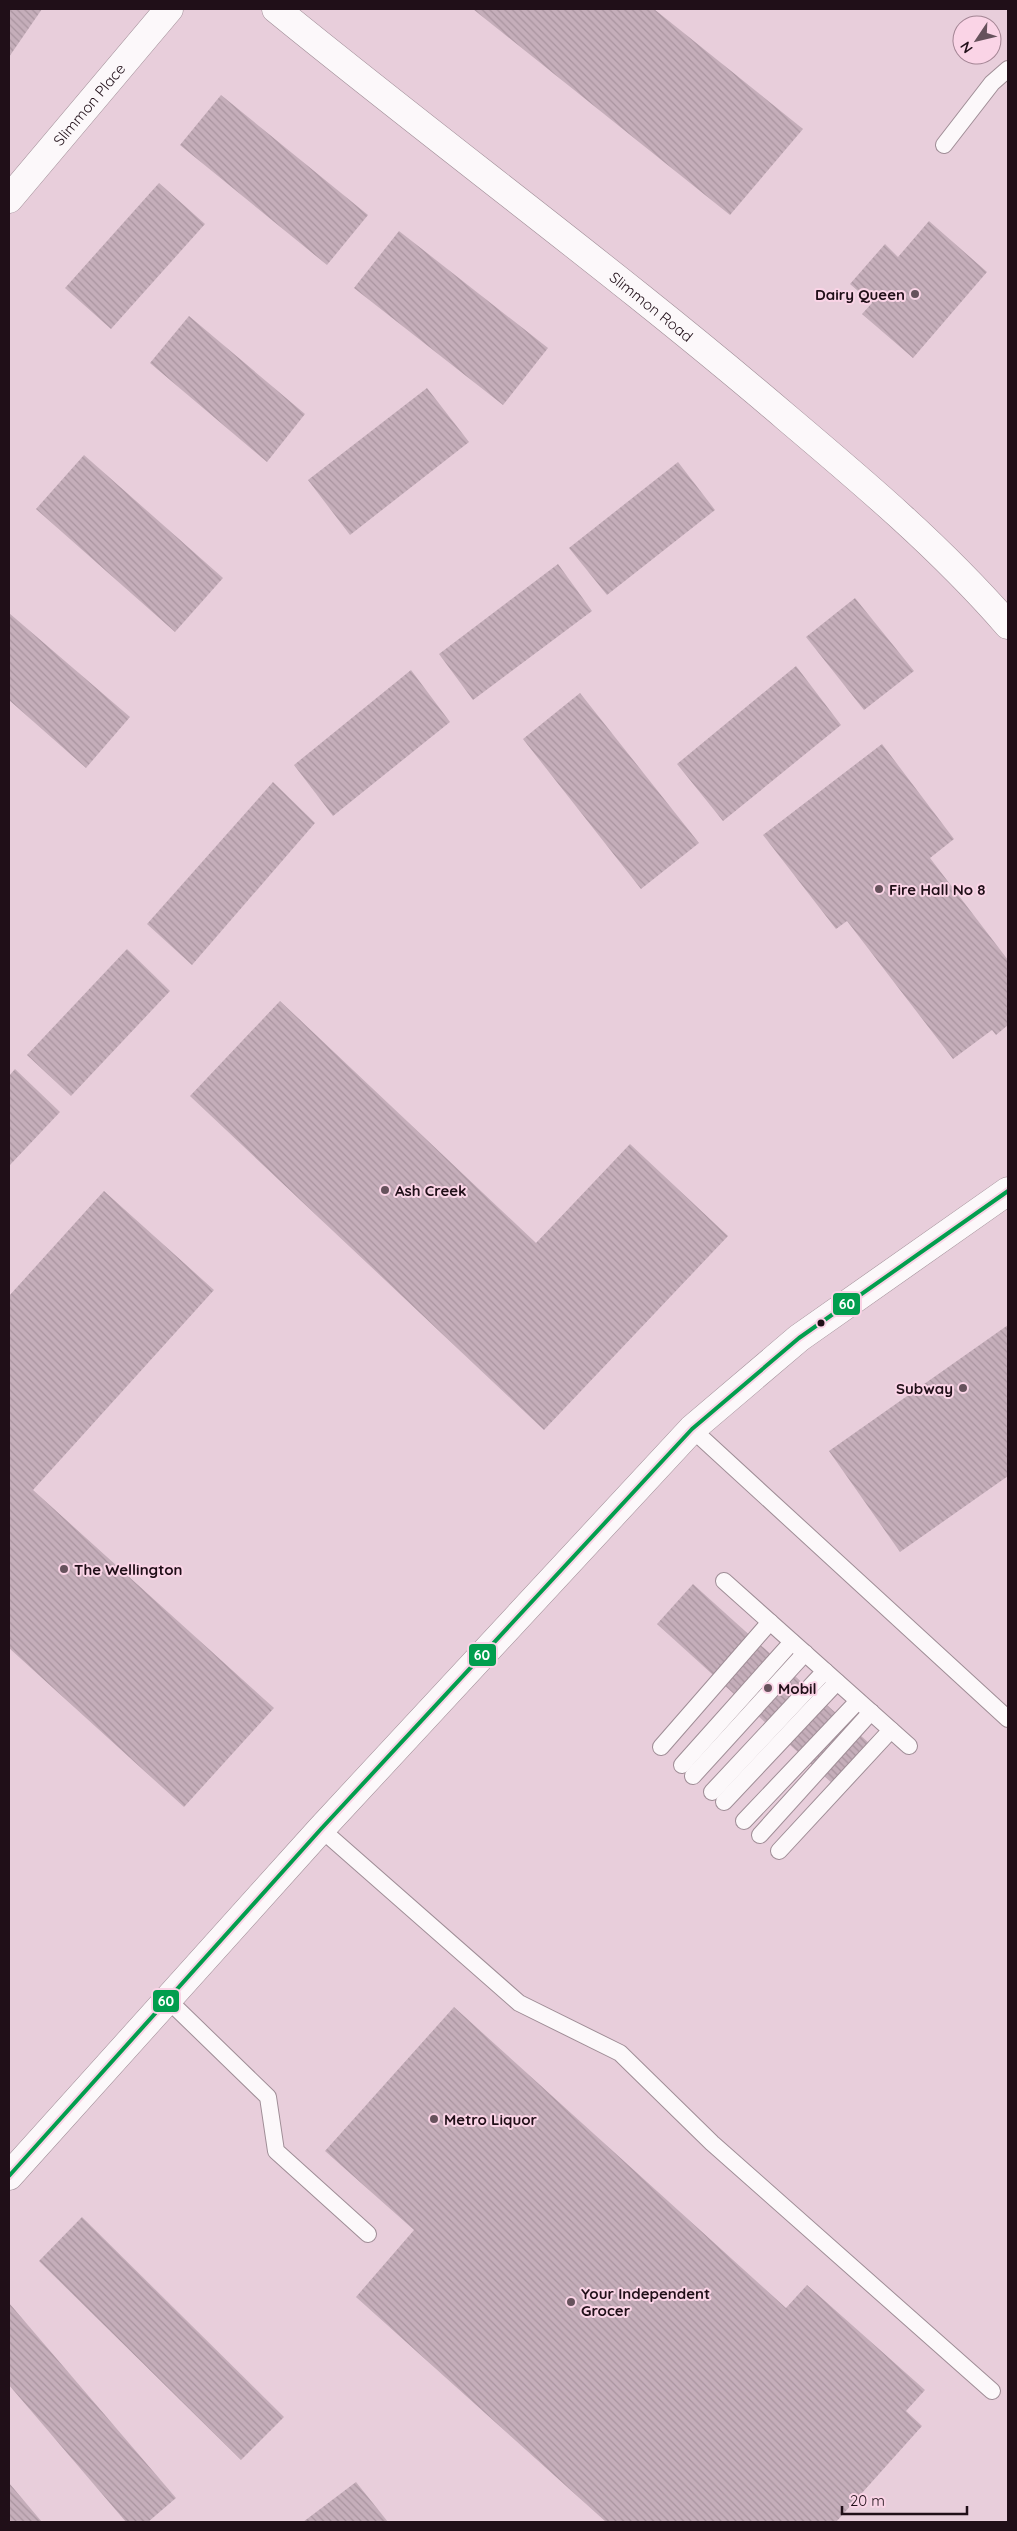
<svg xmlns="http://www.w3.org/2000/svg" width="1017" height="2531" font-family="Quicksand,sans-serif">
<style>
.building{fill:url(#building-back-hatch)}
.lines{fill:none;stroke-linecap:round;stroke-linejoin:round}
.service-casing{stroke:#9f8d96;stroke-width:18}
.minor-casing{stroke:#9f8d96;stroke-width:29}
.tertiary-casing{stroke:#9f8d96;stroke-width:29}
.service{stroke:#fcf8fa;stroke-width:16}
.minor{stroke:#fcf8fa;stroke-width:28}
.tertiary{stroke:#fcf8fa;stroke-width:28}
.bus-1-casing{stroke:#fad4e6;stroke-width:8}
.bus-1{stroke:#029e4e;stroke-width:4}
.poi-dot{fill:#66525c;stroke:#fad4e6;stroke-width:2}
.bus-dot{fill:#200f18;stroke:#fad4e6;stroke-width:2}
.labels{text-anchor:middle;dominant-baseline:central;stroke-width:4;stroke-linejoin:round;paint-order:stroke}
.street-label{font-size:15px;fill:#200f18;stroke:#fad4e6}
.poi-label{font-size:15px;font-weight:bold;fill:#200f18;stroke:#fad4e6;text-anchor:start}
.line-badge{stroke:#fad4e6;stroke-width:2}
.badge-label{font-size:14px;text-anchor:middle;font-weight:bold;fill:#fff}
</style>
<defs>
<pattern id="building-back-hatch" width="6" height="6" patternUnits="userSpaceOnUse" patternTransform="scale(1.25)"><rect width="6" height="6" fill="#c5aeba"/><path d="M-1 5l2 2M0 0l6 6M5-1l2 2" fill="none" stroke="#a9949f"/></pattern>
</defs>
<rect width="100%" height="100%" fill="#e8cedb"/>
<g class="building">
<polygon points="9,9 42,9 9,57"/>
<polygon points="473,9 654,9 803,129 730,215"/>
<polygon points="221,95 368,215 327,265 180,145"/>
<polygon points="159,183 205,224 111,329 65,288"/>
<polygon points="929,221 987,272 913,358 862,314 872,303 850,284 885,244 898,257"/>
<polygon points="399,231 548,348 503,405 354,288"/>
<polygon points="189,316 305,414 267,462 150,363"/>
<polygon points="427,388 469,442 350,535 308,480"/>
<polygon points="84,455 223,578 175,632 36,509"/>
<polygon points="678,462 715,510 607,595 569,548"/>
<polygon points="558,564 592,611 473,700 439,654"/>
<polygon points="855,598 914,671 864,710 806,637"/>
<polygon points="9,613 130,717 86,768 9,700"/>
<polygon points="796,666 841,725 723,821 677,764"/>
<polygon points="411,670 450,722 333,816 294,765"/>
<polygon points="580,693 699,843 641,889 523,739"/>
<polygon points="882,744 954,839 930,858 1008,960 1008,1025 996,1035 992,1030 953,1059 847,921 836,929 763,835"/>
<polygon points="273,782 315,823 192,965 147,924"/>
<polygon points="127,949 170,991 71,1096 27,1055"/>
<polygon points="280,1001 536,1243 630,1144 728,1236 544,1430 190,1096"/>
<polygon points="15,1069 60,1112 9,1166 9,1076"/>
<polygon points="104,1191 214,1290 33,1490 274,1708 184,1807 9,1648 9,1296"/>
<polygon points="1008,1325 1008,1476 900,1552 829,1451"/>
<polygon points="693,1584 880,1753 843,1793 657,1624"/>
<polygon points="454,2007 786,2308 807,2285 925,2390 906,2411 922,2426 836,2522 606,2522 356,2297 414,2230 325,2151"/>
<polygon points="82,2217 284,2417 241,2460 39,2261"/>
<polygon points="9,2303 176,2498 148,2522 126,2522 9,2385"/>
<polygon points="356,2482 388,2522 303,2522"/>
<polygon points="9,2483 42,2522 9,2522"/>
</g>
<g class="lines">
<defs>
<g id="service">
<polyline points="944,145 992,83 1008,69"/>
<polyline points="692,1429 1008,1719"/>
<polyline points="724,1581 909,1746"/>
<polyline points="661,1747 770,1622"/>
<polyline points="682,1765 792,1642"/>
<polyline points="693,1776 805,1653"/>
<polyline points="712,1792 825,1671"/>
<polyline points="724,1802 837,1682"/>
<polyline points="744,1821 858,1701"/>
<polyline points="321,1829 519,2003 620,2053 712,2143 992,2391"/>
<polyline points="760,1835 871,1712"/>
<polyline points="779,1851 891,1730"/>
<polyline points="167,1999 268,2097 276,2151 368,2234"/>
</g>
<g id="minor">
<path id="s1" d="M9,199L169,9"/>
<polyline points="9,2176 321,1829 692,1429 799,1338 1008,1191"/>
</g>
<g id="tertiary">
<path id="s2" d="M276,9C445,147 621,276 787,418C864,483 941,548 1008,625"/>
</g>
</defs>
<use href="#service" class="service-casing"/>
<use href="#minor" class="minor-casing"/>
<use href="#tertiary" class="tertiary-casing"/>
<use href="#service" class="service"/>
<use href="#minor" class="minor"/>
<use href="#tertiary" class="tertiary"/>
<defs>
<polyline id="bus-1" points="9,2176 321,1829 692,1429 799,1338 1008,1191"/>
</defs>
<use href="#bus-1" class="bus-1-casing"/>
<use href="#bus-1" class="bus-1"/>
</g>
<g class="poi-dot">
<circle cx="915" cy="294" r="5"/>
<circle cx="879" cy="889" r="5"/>
<circle cx="385" cy="1190" r="5"/>
<circle cx="963" cy="1388" r="5"/>
<circle cx="64" cy="1569" r="5"/>
<circle cx="768" cy="1688" r="5"/>
<circle cx="434" cy="2119" r="5"/>
<circle cx="571" cy="2302" r="5"/>
</g>
<circle class="bus-dot" cx="821" cy="1323" r="4.5"/>
<g class="labels">
<g class="street-label">
<text stroke="none"><textPath href="#s1" startOffset="124">Slimmon Place</textPath></text>
<text stroke="none"><textPath href="#s2" startOffset="479">Slimmon Road</textPath></text>
</g>
<g class="poi-label">
<text x="905" y="294" text-anchor="end">Dairy Queen</text>
<text x="889" y="889">Fire Hall No 8</text>
<text x="395" y="1190">Ash Creek</text>
<text x="953" y="1388" text-anchor="end">Subway</text>
<text x="74" y="1569">The Wellington</text>
<text x="778" y="1688">Mobil</text>
<text x="444" y="2119">Metro Liquor</text>
<text x="581" y="2293">Your Independent<tspan x="581" dy="17">Grocer</tspan></text>
</g>
</g>
<g class="line-badge">
<rect x="832" y="1292" width="29" height="24" rx="5" fill="#029e4e"/>
<rect x="468" y="1643" width="29" height="24" rx="5" fill="#029e4e"/>
<rect x="152" y="1989" width="28" height="24" rx="5" fill="#029e4e"/>
</g>
<g class="badge-label">
<text x="847" y="1309">60</text>
<text x="482" y="1660">60</text>
<text x="166" y="2006">60</text>
</g>
<rect width="1017" height="2531" fill="none" stroke="#200f18" stroke-width="20"/>
<g transform="translate(977 40) rotate(235)"><circle r="24" fill="#fad4e6" stroke="#a38594"/>
<path d="M0-4L9 19L0 12L-9 19Z" fill="#66525c"/>
<text y="-8" font-size="14" font-weight="bold" text-anchor="middle" fill="#200f18">N</text>
</g>
<path d="M842 2506v8h125v-8" fill="none" stroke="#200f18" stroke-width="2.5"/>
<text x="850" y="2506" font-size="15" fill="#200f18" stroke="#fad4e6" stroke-width="4" paint-order="stroke">20 m</text>
</svg>
